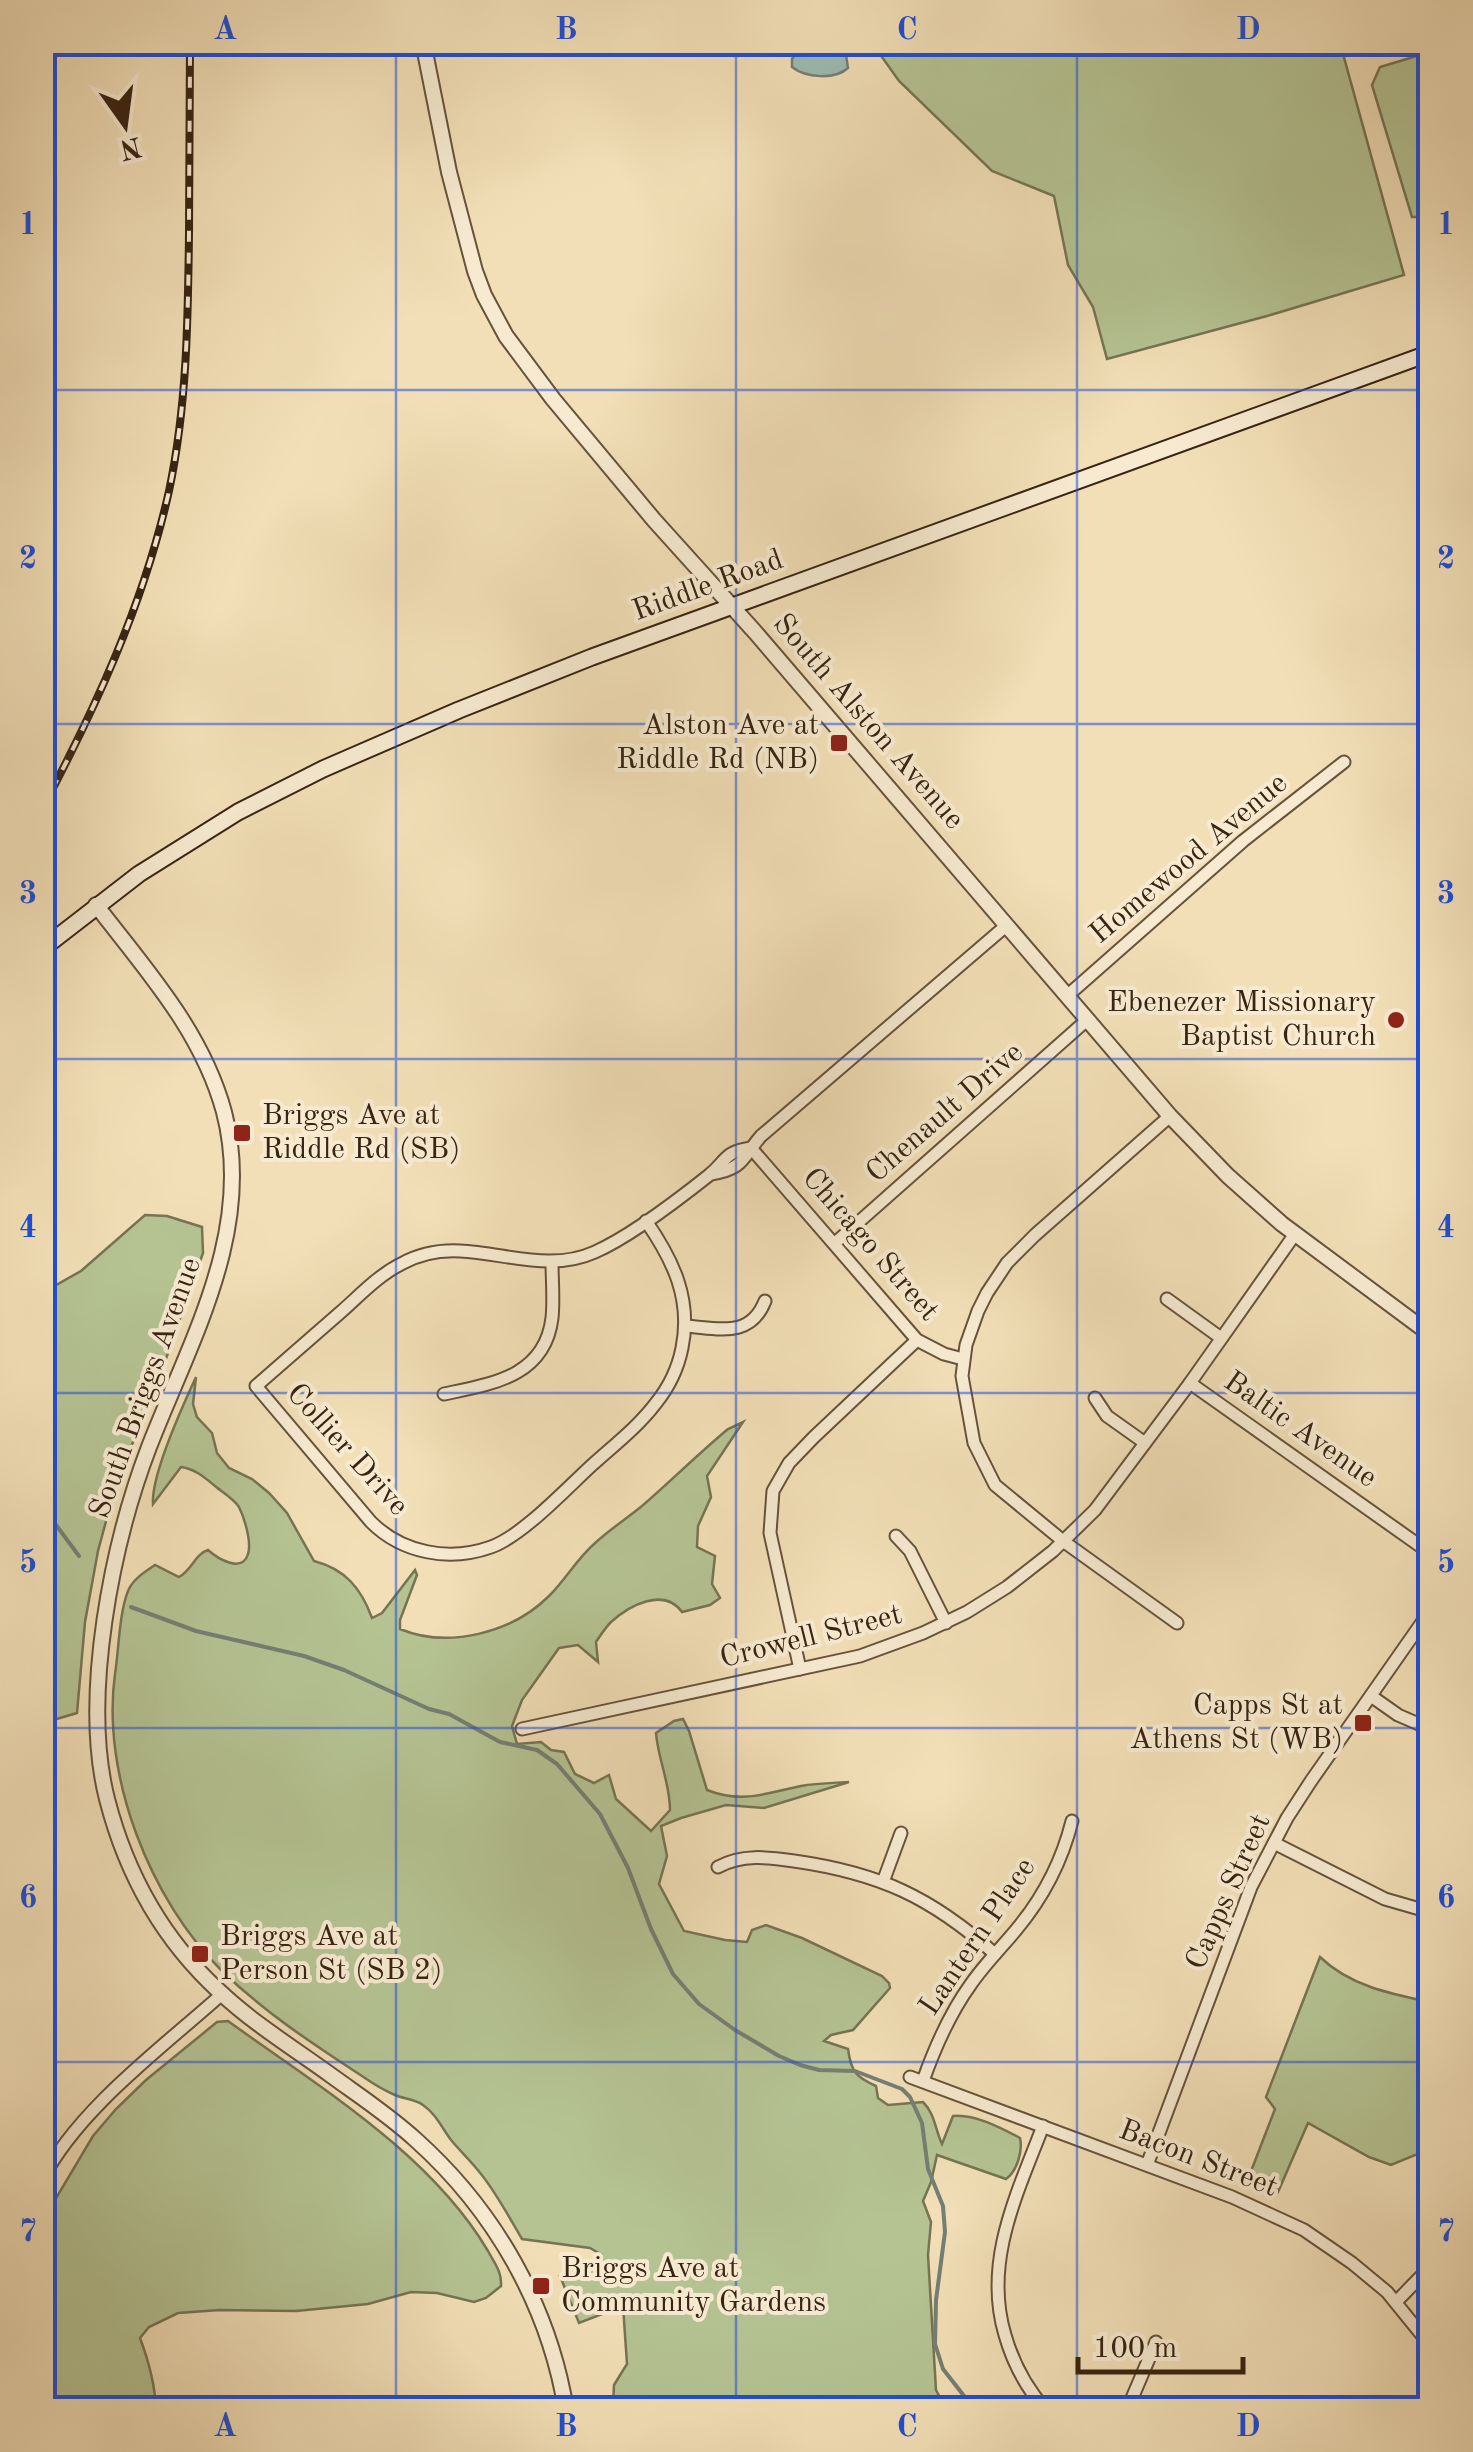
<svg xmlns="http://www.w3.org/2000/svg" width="1473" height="2452" font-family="'Old Standard TT',serif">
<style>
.green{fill:#b5c393;stroke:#767453;stroke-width:2.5}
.water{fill:#9cbcb3;stroke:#747f73;stroke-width:2.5}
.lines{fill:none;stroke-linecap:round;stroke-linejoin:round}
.stream{stroke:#747f73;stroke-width:4}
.minor-casing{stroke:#66533c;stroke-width:15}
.tertiary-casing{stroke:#66533c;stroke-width:18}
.secondary-casing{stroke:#382413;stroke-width:19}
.minor{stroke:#f7ead0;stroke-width:11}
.tertiary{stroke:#f7ead0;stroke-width:14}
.secondary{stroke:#f7ead0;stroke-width:15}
.rail-casing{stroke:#382413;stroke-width:8}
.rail{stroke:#f7ead0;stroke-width:4;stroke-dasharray:11;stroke-linecap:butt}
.grid{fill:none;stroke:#1d4ed8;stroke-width:2.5;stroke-opacity:0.55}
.poi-dot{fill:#8f2418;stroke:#f7ead0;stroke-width:4}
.labels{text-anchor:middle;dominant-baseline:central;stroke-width:8;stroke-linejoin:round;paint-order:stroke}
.street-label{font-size:30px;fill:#382413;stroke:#f7ead0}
.poi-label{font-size:30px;fill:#382413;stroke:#f7ead0;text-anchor:end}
.neatline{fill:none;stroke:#1d4ed8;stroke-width:4}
.grid-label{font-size:32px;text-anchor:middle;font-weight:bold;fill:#1d4ed8}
</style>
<rect width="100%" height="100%" fill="#f2dfb7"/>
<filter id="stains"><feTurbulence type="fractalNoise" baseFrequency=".002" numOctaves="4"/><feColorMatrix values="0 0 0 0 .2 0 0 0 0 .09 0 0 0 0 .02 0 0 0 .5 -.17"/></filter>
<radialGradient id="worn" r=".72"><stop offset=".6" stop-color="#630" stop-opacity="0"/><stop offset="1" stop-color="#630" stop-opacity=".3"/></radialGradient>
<g class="green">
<polygon points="872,43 1340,43 1404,275 1267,316 1107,359 1093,307 1068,265 1054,196 992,171 899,81"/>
<polygon points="1430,52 1430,217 1412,217 1372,85 1380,67"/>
<polygon points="145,1215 167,1216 202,1227 203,1253 161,1373 116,1484 98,1551 85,1622 77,1713 43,1723 43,1286 49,1289 81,1271"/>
<path d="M196,1377L193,1404L197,1417L212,1433L217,1453L229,1468L252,1479L269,1493L287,1513L314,1561C345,1569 361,1588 372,1618L382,1613L415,1570L417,1575L400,1620V1629C448,1649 512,1633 549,1596C565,1580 577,1559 594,1544C609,1530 626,1519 642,1506C671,1481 698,1454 728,1429L743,1422L707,1476L711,1497L698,1526L697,1547L715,1556L712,1584L720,1598L710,1605L682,1612C664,1587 630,1605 611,1622C605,1628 600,1636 596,1642L598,1662L578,1645L559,1648L522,1700L512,1726L517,1744L541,1742L551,1750L564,1752L575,1774L594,1783L609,1775L616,1799L651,1831L670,1810C670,1783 658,1759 656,1733L674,1721L683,1719L689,1731L707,1790C742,1804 767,1793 801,1786C817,1783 833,1783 849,1782L764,1808L726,1805L681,1818L661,1826L667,1856L659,1884L684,1931L725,1940L747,1942L752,1930L766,1925L802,1938L882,1976L889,1983L890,1988L853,2030L831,2035L824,2041L848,2049C851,2072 856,2077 876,2086L878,2098L888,2105L923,2102C935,2114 935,2129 942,2144L953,2116C975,2114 1001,2128 1020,2138C1023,2151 1017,2171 1006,2179L937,2155L931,2182L923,2201L931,2222L928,2255L936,2390L946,2409H610L613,2407L614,2385L627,2364L623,2306L579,2323L560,2276L602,2259V2255L590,2248L522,2239C509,2217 497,2194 481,2174C472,2162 461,2152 451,2140C442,2128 436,2114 423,2105C415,2099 404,2099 395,2095C383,2090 372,2083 362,2076C313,2044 264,2012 222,1971C150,1900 101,1775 115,1674C119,1649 119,1614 128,1591C133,1579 145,1572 155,1565L179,1577C192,1570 195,1554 208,1550C217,1558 242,1574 248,1554C252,1542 244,1517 239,1507C234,1499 222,1492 215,1486C204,1477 195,1469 181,1467L153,1504C151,1476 183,1405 196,1377Z"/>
<path d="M1320,1957C1350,1986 1391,1994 1430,2002V2149L1391,2165L1369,2157L1308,2123L1278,2192L1248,2179L1275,2109L1266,2097Z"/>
<path d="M228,2021C319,2087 430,2153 488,2251C495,2264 502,2272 501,2286L486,2298L474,2302L437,2293L411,2292L368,2304L296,2311L220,2310L178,2313L149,2327L140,2338C149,2362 155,2384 156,2409H43V2220L93,2136L116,2109L146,2080L217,2022Z"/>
</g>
<path class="water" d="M844,42L848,68C835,80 806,78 792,67V59L803,43Z"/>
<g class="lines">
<g class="stream">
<polyline points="42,1506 79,1556"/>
<polyline points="131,1607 196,1631 304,1656 344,1670 429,1709 449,1714 500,1742 537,1750 557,1764 600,1814 628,1868 651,1929 673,1974 699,2004 735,2030 779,2056 800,2065 819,2070 855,2071 902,2089 910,2097 922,2123 928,2169 943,2206 945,2232 936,2300 935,2344 943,2369 968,2401 978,2410"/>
</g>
<defs>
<g id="minor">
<polyline points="1067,996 1243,841 1344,762"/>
<polyline points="1170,1116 1035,1235 1007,1263 987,1293 978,1311 966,1345 962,1376 974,1443 995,1485 1063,1541 1177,1623"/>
<polyline points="751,1148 917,1340 944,1354 963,1359"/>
<path d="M711,1174C744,1169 742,1158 761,1136L1007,925"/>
<path d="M646,1221C673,1260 692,1299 682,1348C678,1368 669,1387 656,1403C638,1427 613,1446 591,1466C565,1490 522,1536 491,1547C449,1562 402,1553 371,1522L256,1386C285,1361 313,1336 342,1311C361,1294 379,1275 401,1264C419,1254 440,1250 460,1251C505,1253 551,1272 595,1252C629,1237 679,1199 708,1176C727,1161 723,1152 751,1148"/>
<polyline points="835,1243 1087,1020"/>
<polyline points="1167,1299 1221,1338"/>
<path d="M685,1326C718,1328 750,1339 765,1301"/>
<polyline points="1190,1383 1430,1553"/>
<path d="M444,1394C491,1384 545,1377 552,1318C554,1300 552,1280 552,1262"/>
<polyline points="1095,1398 1107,1416 1145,1443"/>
<polyline points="896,1536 910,1551 946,1623"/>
<polyline points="800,1669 770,1533 773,1491 789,1463 814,1437 917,1340"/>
<polyline points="1371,1696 1398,1715 1430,1729"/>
<polyline points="522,1729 860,1656 923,1633 967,1612 1007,1587 1053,1551 1095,1510 1190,1383 1295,1234"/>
<polyline points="1274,1843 1385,1899 1430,1912"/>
<path d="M718,1867C742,1854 767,1857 794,1861C879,1873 931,1897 995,1954"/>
<polyline points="883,1882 901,1833"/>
<polyline points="910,2077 1232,2197 1304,2230 1352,2263 1387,2292 1430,2345"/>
<path d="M923,2081C935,2047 950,2013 971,1984C984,1965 1001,1948 1016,1930C1042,1899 1062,1861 1072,1821"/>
<path d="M1043,2126C1017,2194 983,2262 1005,2335C1013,2363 1026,2388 1046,2410"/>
<polyline points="1147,2165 1251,1887 1287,1818 1311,1781 1430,1611"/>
<path d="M42,2180C78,2109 163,2047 222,1994"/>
<polyline points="1396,2302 1430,2267"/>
<polyline points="1127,2410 1156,2342"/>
</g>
<g id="tertiary">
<polyline points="423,42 449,172 475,271 484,295 506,336 553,399 654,520 755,632 1170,1116 1228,1176 1282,1224 1430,1334"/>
<path d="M96,905C146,970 202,1031 224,1112C255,1230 190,1341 149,1447C112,1544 81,1697 107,1799C126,1873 163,1940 220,1992C254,2024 295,2049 332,2076C361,2097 390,2116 416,2140C494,2210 549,2305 566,2410"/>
</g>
<polyline id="secondary" points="42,949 139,874 238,812 323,769 459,710 592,657 1430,353"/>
</defs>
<use href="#minor" class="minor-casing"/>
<use href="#tertiary" class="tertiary-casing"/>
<use href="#secondary" class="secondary-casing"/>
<use href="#minor" class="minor"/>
<use href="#tertiary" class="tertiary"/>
<use href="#secondary" class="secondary"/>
<defs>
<path id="rail" d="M42,809C96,707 144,603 169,491C187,406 188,319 189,233C189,170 190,106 190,42"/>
</defs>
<use href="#rail" class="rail-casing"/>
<use href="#rail" class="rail"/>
</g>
<path class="grid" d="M396,42V2410M736,42V2410M1077,42V2410M42,390H1430M42,724H1430M42,1059H1430M42,1393H1430M42,1728H1430M42,2062H1430"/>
<g class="poi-dot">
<rect x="829" y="733" width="20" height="20" rx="5"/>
<circle cx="1396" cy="1020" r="10"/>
<rect x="232" y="1123" width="20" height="20" rx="5"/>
<rect x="1353" y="1713" width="20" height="20" rx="5"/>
<rect x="190" y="1944" width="20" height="20" rx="5"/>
<rect x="531" y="2276" width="20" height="20" rx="5"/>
</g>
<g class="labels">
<g class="street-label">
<text transform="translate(708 586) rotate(-20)">Riddle Road</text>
<text transform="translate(868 722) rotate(49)">South Alston Avenue</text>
<text transform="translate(1189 859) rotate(-40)">Homewood Avenue</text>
<text transform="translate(945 1113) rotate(-41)">Chenault Drive</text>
<text transform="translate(870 1245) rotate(49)">Chicago Street</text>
<text transform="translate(146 1388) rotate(-70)">South Briggs Avenue</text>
<text transform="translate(1300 1430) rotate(35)">Baltic Avenue</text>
<text transform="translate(347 1450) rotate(48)">Collier Drive</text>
<text transform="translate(811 1637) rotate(-14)">Crowell Street</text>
<text transform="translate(1229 1892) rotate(-66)">Capps Street</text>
<text transform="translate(978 1937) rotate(-56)">Lantern Place</text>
<text transform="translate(1198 2159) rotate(21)">Bacon Street</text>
</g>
<g class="poi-label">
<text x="819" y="726">Alston Ave at<tspan x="819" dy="34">Riddle Rd (NB)</tspan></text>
<text x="1376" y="1003">Ebenezer Missionary<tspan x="1376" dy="34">Baptist Church</tspan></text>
<text x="262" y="1116" text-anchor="start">Briggs Ave at<tspan x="262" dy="34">Riddle Rd (SB)</tspan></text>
<text x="1343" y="1706">Capps St at<tspan x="1343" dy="34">Athens St (WB)</tspan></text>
<text x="220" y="1937" text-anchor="start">Briggs Ave at<tspan x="220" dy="34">Person St (SB 2)</tspan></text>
<text x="561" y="2269" text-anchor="start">Briggs Ave at<tspan x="561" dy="34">Community Gardens</tspan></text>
</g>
</g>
<rect width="1473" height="2452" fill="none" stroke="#f2dfb7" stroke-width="110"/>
<g transform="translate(125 125) rotate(166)" stroke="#f7ead0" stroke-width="8" paint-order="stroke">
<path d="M0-8L18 38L0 25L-18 38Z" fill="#382413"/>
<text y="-15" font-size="28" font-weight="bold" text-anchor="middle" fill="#382413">N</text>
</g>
<path d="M1078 2357v15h165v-15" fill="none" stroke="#382413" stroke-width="5"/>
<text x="1093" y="2357" font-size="30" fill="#382413" stroke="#f7ead0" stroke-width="8" paint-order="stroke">100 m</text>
<rect x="55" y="55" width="1363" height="2342" class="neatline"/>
<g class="grid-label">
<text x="225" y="39">A</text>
<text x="566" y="39">B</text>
<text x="907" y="39">C</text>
<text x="1248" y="39">D</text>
<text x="28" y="234">1</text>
<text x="1446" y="234">1</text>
<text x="28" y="568">2</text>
<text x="1446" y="568">2</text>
<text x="28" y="903">3</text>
<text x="1446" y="903">3</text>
<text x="28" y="1237">4</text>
<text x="1446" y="1237">4</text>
<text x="28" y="1572">5</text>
<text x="1446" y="1572">5</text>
<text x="28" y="1907">6</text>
<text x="1446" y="1907">6</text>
<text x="28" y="2241">7</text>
<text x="1446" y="2241">7</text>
<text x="225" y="2436">A</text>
<text x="566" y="2436">B</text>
<text x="907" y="2436">C</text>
<text x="1248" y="2436">D</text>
</g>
<rect width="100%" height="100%" filter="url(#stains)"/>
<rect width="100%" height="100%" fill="url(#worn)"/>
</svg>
